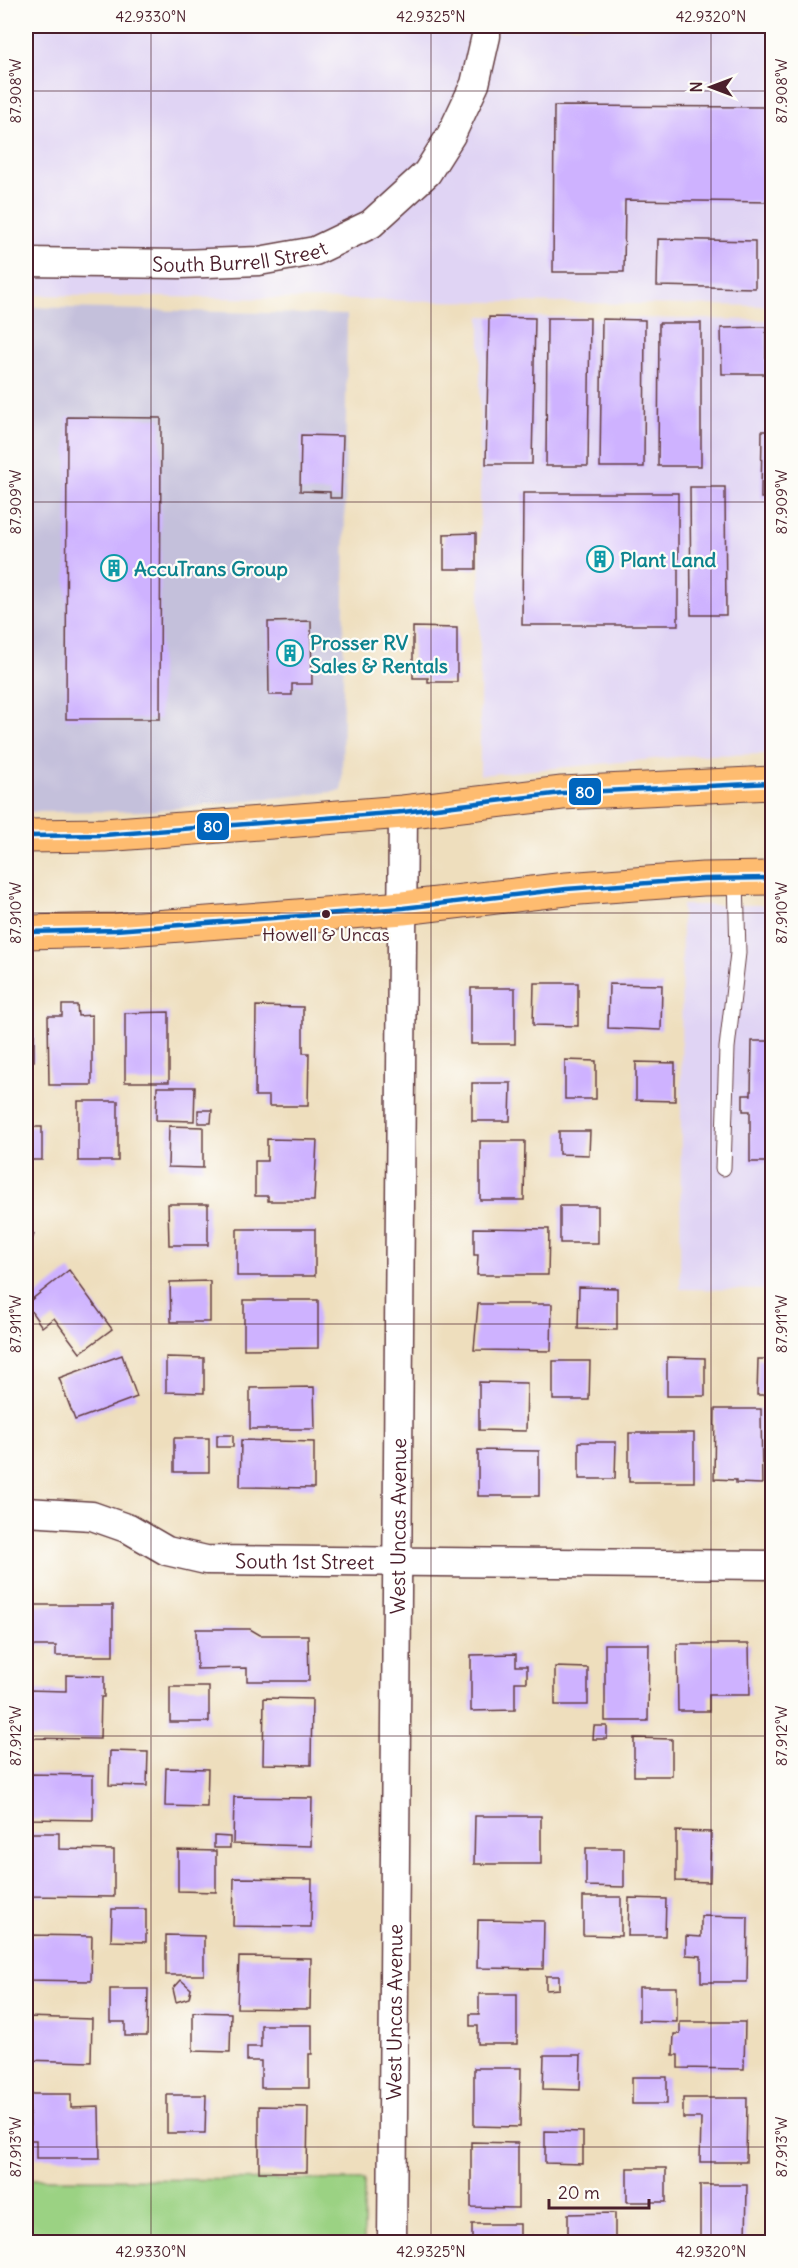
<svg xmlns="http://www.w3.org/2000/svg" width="798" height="2268" font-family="Delius,sans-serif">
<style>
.built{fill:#e0d4f4}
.industrial{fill:#c4c0db}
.green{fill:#9bd283;stroke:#727857;stroke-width:1.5}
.building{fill:#ceb2ff}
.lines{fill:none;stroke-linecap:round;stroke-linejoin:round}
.lane-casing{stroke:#633c41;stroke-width:17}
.street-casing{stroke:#633c41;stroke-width:31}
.primary-casing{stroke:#633c41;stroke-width:35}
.lane{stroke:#fff;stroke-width:15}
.street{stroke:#fff;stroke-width:28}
.primary{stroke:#febc70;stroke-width:33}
.bus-1-casing{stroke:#fdfcf7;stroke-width:9}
.bus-1{stroke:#0065bd;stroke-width:4.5}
.ticks{fill:none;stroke:#4a1f2b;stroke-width:1.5;stroke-opacity:0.45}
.bus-dot{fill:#4a1f2b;stroke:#fdfcf7;stroke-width:2}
.labels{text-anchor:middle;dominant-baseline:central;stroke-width:4.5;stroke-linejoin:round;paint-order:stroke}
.bus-label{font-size:18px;fill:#4a1f2b;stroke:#fdfcf7}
.street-label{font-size:20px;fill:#4a1f2b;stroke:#fdfcf7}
.culture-label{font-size:20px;font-weight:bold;fill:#0d838f;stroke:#fdfcf7;text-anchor:start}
.line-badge{stroke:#fdfcf7;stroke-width:2}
.badge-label{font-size:16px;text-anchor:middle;font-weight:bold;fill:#fff}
.neatline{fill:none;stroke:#4a1f2b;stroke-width:2}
.ticks-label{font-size:15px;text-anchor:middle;fill:#4a1f2b}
</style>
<rect width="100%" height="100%" fill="#fdfcf7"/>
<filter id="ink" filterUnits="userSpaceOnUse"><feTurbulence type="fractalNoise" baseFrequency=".0167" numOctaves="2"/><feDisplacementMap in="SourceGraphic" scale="12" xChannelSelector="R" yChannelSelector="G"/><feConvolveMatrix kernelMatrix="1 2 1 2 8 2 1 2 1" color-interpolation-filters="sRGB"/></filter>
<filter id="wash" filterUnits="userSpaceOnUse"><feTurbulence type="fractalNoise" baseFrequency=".008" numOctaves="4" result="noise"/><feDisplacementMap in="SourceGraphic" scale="24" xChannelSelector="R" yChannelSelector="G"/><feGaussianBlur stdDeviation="1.35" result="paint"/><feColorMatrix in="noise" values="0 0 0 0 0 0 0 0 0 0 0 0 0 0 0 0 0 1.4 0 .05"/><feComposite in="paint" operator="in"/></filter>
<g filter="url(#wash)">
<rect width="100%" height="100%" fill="#eedebd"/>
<g class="built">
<polygon points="26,26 772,26 772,306 26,295"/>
<polygon points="480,316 772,320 772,754 697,755 480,775"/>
<polygon points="682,905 772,905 772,1290 680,1289"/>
</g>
<polygon class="industrial" points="26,307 347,315 342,791 148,811 26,812"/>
<polygon class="green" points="26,2179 364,2180 364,2242 26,2242"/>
<g id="blocks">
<g class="building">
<polygon points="554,106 772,107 772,202 625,200 624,272 553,272"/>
<polygon points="658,239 755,241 755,288 657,286"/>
<polygon points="489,317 535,318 532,464 486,464"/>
<polygon points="547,318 590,318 588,466 546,466"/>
<polygon points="602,319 645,320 644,467 600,467"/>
<polygon points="659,323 701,323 701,466 658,466"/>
<polygon points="766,327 766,374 722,374 721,328"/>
<polygon points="67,417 161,418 160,719 66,719"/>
<polygon points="762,431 772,431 772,498 761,498"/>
<polygon points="301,435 343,436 341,498 330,498 330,492 300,491"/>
<polygon points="690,487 725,487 726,615 691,615"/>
<polygon points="523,493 678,493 678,625 522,625"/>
<polygon points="476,533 476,569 444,569 444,534"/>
<polygon points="311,621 312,684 292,684 292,695 269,695 268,622"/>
<polygon points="413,627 457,628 457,682 428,682 428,678 413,678"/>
<polygon points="534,983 578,983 578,1026 533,1025"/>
<polygon points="609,984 662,985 661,1030 608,1028"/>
<rect x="471" y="988" width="44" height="56"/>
<polygon points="62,1005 77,1005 78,1016 92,1015 92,1085 49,1085 48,1016 62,1016"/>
<polygon points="256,1006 303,1007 303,1053 309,1053 308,1106 269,1106 269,1096 255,1096"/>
<polygon points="169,1012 169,1082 125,1082 125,1013"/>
<polygon points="34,1013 34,1061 26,1061 26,1014"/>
<polygon points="752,1041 772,1041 772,1162 750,1162 750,1111 743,1111 743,1095 751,1095"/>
<polygon points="565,1060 596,1061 596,1099 565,1099"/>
<polygon points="636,1062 675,1063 675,1101 636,1100"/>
<polygon points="472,1083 511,1083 510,1121 472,1121"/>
<polygon points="157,1087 195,1087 194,1121 156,1120"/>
<rect x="78" y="1101" width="40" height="60"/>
<polygon points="198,1110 212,1110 211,1123 198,1123"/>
<polygon points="169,1126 203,1127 203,1168 168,1167"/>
<rect x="26" y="1127" width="16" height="33"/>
<polygon points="559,1131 590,1131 589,1155 559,1154"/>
<polygon points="267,1139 317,1140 314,1201 268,1201 268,1196 255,1196 255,1161 267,1161"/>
<polygon points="480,1141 525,1141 524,1200 480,1200"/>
<polygon points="168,1204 208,1204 208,1245 169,1245"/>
<rect x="560" y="1206" width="38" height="37"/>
<polygon points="474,1228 549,1229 548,1275 477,1275 478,1255 474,1255"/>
<rect x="237" y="1229" width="78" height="47"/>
<polygon points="26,1231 34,1234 26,1257"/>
<polygon points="69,1270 112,1329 80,1353 54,1318 42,1327 26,1304"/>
<polygon points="210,1281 210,1322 171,1322 170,1282"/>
<polygon points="579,1287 617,1288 617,1330 578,1329"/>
<polygon points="244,1300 318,1300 318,1348 244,1349"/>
<polygon points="478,1304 552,1304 551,1351 474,1350"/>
<polygon points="122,1355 137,1397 75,1420 59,1378"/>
<polygon points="166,1357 204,1358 204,1393 166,1392"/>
<polygon points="667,1357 705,1358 705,1396 667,1396"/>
<polygon points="758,1359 772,1359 772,1395 757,1395"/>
<polygon points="553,1361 590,1361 589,1400 553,1400"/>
<polygon points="479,1382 527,1383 526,1431 479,1430"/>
<polygon points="314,1387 315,1429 250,1429 250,1388"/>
<polygon points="715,1409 761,1409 762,1484 736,1483 736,1480 714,1479"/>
<rect x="629" y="1433" width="65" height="49"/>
<rect x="217" y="1435" width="16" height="12"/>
<rect x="174" y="1438" width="35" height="34"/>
<polygon points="241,1440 314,1442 314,1488 240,1487"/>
<polygon points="579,1442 616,1442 615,1479 579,1479"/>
<polygon points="478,1450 539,1451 539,1496 478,1496"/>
<polygon points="26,1605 113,1605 113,1656 56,1656 56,1646 26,1646"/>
<polygon points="196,1629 250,1629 260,1635 308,1635 309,1681 247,1681 247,1668 197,1669"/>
<polygon points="605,1644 649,1644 648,1721 605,1721"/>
<polygon points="677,1644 749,1644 750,1695 709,1695 709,1711 678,1711"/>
<polygon points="516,1654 516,1666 527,1666 527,1682 515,1682 515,1710 471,1711 471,1655"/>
<polygon points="555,1667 588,1668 588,1705 555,1705"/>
<polygon points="66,1675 104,1676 104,1697 101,1697 100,1739 26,1738 26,1690 66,1691"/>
<rect x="170" y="1687" width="39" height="35"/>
<polygon points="264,1698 312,1699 311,1765 263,1764"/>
<polygon points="594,1726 607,1726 607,1739 593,1739"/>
<polygon points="634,1738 672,1739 672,1776 634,1776"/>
<polygon points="110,1751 148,1752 147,1786 109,1785"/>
<polygon points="166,1768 208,1769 207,1807 165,1806"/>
<polygon points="26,1774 93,1775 93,1820 26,1819"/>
<polygon points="234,1797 312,1798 311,1846 233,1844"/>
<polygon points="475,1816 541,1816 541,1864 474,1864"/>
<polygon points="676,1831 711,1832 710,1882 676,1881"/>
<polygon points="26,1833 59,1833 59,1849 114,1850 114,1897 26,1896"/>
<polygon points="214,1836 230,1837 230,1848 214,1848"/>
<polygon points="586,1848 624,1848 624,1887 586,1886"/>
<polygon points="178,1850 216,1851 216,1892 178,1891"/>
<polygon points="234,1878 312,1879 311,1927 233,1926"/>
<polygon points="583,1897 621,1897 621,1936 583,1935"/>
<polygon points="629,1898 666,1899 665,1936 628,1936"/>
<polygon points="112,1909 146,1909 146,1942 111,1941"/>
<polygon points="701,1916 748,1917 747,1982 701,1982 701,1956 686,1955 686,1936 701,1937"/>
<polygon points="478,1920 544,1921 543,1969 477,1968"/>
<polygon points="26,1935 92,1936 91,1981 26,1980"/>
<polygon points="166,1935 204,1936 204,1975 166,1975"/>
<polygon points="239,1957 311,1958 310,2009 237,2008"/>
<polygon points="546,1976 559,1976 559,1989 546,1990"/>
<polygon points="181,1980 191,1989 189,1998 176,2002 173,1989"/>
<polygon points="639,1987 677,1987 677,2022 639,2021"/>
<polygon points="110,1989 148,1989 147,2036 125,2036 125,2022 110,2022"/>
<polygon points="479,1994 517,1994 517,2044 478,2044 478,2026 470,2026 470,2014 479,2014"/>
<polygon points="193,2012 231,2013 230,2052 193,2051"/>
<polygon points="26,2017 92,2019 91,2062 26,2060"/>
<polygon points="680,2022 745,2022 744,2069 678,2068 678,2055 673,2055 674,2034 680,2034"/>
<polygon points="261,2025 312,2025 312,2054 309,2054 309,2088 261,2088 261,2061 247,2061 247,2047 261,2047"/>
<polygon points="544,2055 581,2055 580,2090 543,2089"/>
<polygon points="474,2068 521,2068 520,2127 474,2126"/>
<rect x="632" y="2077" width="35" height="27"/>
<polygon points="29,2094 71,2094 71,2108 99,2107 100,2158 36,2158 36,2140 30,2140"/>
<polygon points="167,2095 206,2095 205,2133 167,2133"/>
<polygon points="683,2098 747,2098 746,2162 700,2162 701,2118 683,2118"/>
<polygon points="259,2106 308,2107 307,2172 259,2172"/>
<polygon points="545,2131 583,2132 583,2164 545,2163"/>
<polygon points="471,2142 518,2143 518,2208 471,2207"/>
<rect x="627" y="2168" width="39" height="34"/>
<polygon points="700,2185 747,2185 746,2242 700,2242"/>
<polygon points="615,2213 615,2242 568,2242 568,2214"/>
<rect x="472" y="2224" width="48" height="18"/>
</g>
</g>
</g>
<g filter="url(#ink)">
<use href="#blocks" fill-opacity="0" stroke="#633c41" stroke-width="1.5"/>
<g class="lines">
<defs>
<polyline id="lane" points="723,1168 727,1048 738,953 736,879"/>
<g id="street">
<path id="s1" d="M26,262L181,264L259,261L315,251L371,224L427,173L451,135L475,84L486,36V26"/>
<path id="s2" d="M26,1512L92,1516L129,1529L167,1551L206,1560L772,1565"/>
<path id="s3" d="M392,2242L403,812"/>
</g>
<g id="primary">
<polyline points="26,836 104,835 403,812 562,793 772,783"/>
<polyline points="26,932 115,930 403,908 566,889 703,879 772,878"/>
</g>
</defs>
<use href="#lane" class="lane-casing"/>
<use href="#street" class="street-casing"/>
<use href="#primary" class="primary-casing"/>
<use href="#lane" class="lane"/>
<use href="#street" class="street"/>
<use href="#primary" class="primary"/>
<defs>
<g id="bus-1">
<polyline points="26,836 104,835 403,812 562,793 772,783"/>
<polyline points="26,932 115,930 403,908 566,889 703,879 772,878"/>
</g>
</defs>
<use href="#bus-1" class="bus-1-casing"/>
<use href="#bus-1" class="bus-1"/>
</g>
</g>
<path class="ticks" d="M151,26V2242M431,26V2242M711,26V2242M26,91H772M26,502H772M26,913H772M26,1324H772M26,1736H772M26,2147H772"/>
<defs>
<symbol id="building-ring" viewBox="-11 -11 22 22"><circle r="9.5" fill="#fdfcf7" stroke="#0f9aa8" stroke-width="1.5"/><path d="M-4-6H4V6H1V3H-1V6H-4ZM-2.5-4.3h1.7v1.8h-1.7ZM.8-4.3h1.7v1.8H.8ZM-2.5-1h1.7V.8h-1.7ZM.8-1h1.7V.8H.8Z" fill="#0f9aa8"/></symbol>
</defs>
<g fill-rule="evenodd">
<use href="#building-ring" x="585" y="544" width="30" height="30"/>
<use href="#building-ring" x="99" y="553" width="30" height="30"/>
<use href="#building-ring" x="275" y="638" width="30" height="30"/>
</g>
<circle class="bus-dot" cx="326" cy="914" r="5"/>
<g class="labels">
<g class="bus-label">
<text x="326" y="934">Howell &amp; Uncas</text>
</g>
<g class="street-label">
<text stroke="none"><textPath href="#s1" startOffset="214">South Burrell Street</textPath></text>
<text stroke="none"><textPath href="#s3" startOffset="716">West Uncas Avenue</textPath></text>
<text stroke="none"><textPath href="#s2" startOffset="288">South 1st Street</textPath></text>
<text stroke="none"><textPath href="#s3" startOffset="230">West Uncas Avenue</textPath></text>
</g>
<g class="culture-label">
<text x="620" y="559">Plant Land</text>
<text x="134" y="568">AccuTrans Group</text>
<text x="310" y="642">Prosser RV<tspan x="310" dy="23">Sales &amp; Rentals</tspan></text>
</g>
</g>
<g class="line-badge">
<rect x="568" y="777" width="34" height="29" rx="6" fill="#0065bd"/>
<rect x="196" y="812" width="34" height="29" rx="6" fill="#0065bd"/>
</g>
<g class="badge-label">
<text x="585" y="798">80</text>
<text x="213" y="832">80</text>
</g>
<rect width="798" height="2268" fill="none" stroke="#fdfcf7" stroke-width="66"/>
<g transform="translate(711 87) rotate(270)" stroke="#fdfcf7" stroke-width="4.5" paint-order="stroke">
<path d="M0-4.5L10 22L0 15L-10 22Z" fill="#4a1f2b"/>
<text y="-9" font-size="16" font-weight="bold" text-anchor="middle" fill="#4a1f2b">N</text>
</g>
<path d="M549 2199v9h100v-9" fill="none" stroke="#4a1f2b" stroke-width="3"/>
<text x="558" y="2199" font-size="18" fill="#4a1f2b" stroke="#fdfcf7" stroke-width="4.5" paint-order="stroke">20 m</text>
<rect x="33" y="33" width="732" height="2202" class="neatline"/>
<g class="ticks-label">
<text x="151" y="22">42.9330°N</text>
<text x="431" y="22">42.9325°N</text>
<text x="711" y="22">42.9320°N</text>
<text transform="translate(782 91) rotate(-90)" y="5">87.908°W</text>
<text transform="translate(16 91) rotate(-90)" y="5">87.908°W</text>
<text transform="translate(782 502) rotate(-90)" y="5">87.909°W</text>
<text transform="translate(16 502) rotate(-90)" y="5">87.909°W</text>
<text transform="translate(782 913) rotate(-90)" y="5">87.910°W</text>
<text transform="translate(16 913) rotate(-90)" y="5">87.910°W</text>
<text transform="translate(782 1324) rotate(-90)" y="5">87.911°W</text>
<text transform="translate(16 1324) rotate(-90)" y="5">87.911°W</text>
<text transform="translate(16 1736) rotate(-90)" y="5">87.912°W</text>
<text transform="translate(782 1736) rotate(-90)" y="5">87.912°W</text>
<text transform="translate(16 2147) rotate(-90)" y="5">87.913°W</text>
<text transform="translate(782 2147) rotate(-90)" y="5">87.913°W</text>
<text x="151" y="2257">42.9330°N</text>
<text x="431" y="2257">42.9325°N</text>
<text x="711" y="2257">42.9320°N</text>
</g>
</svg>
